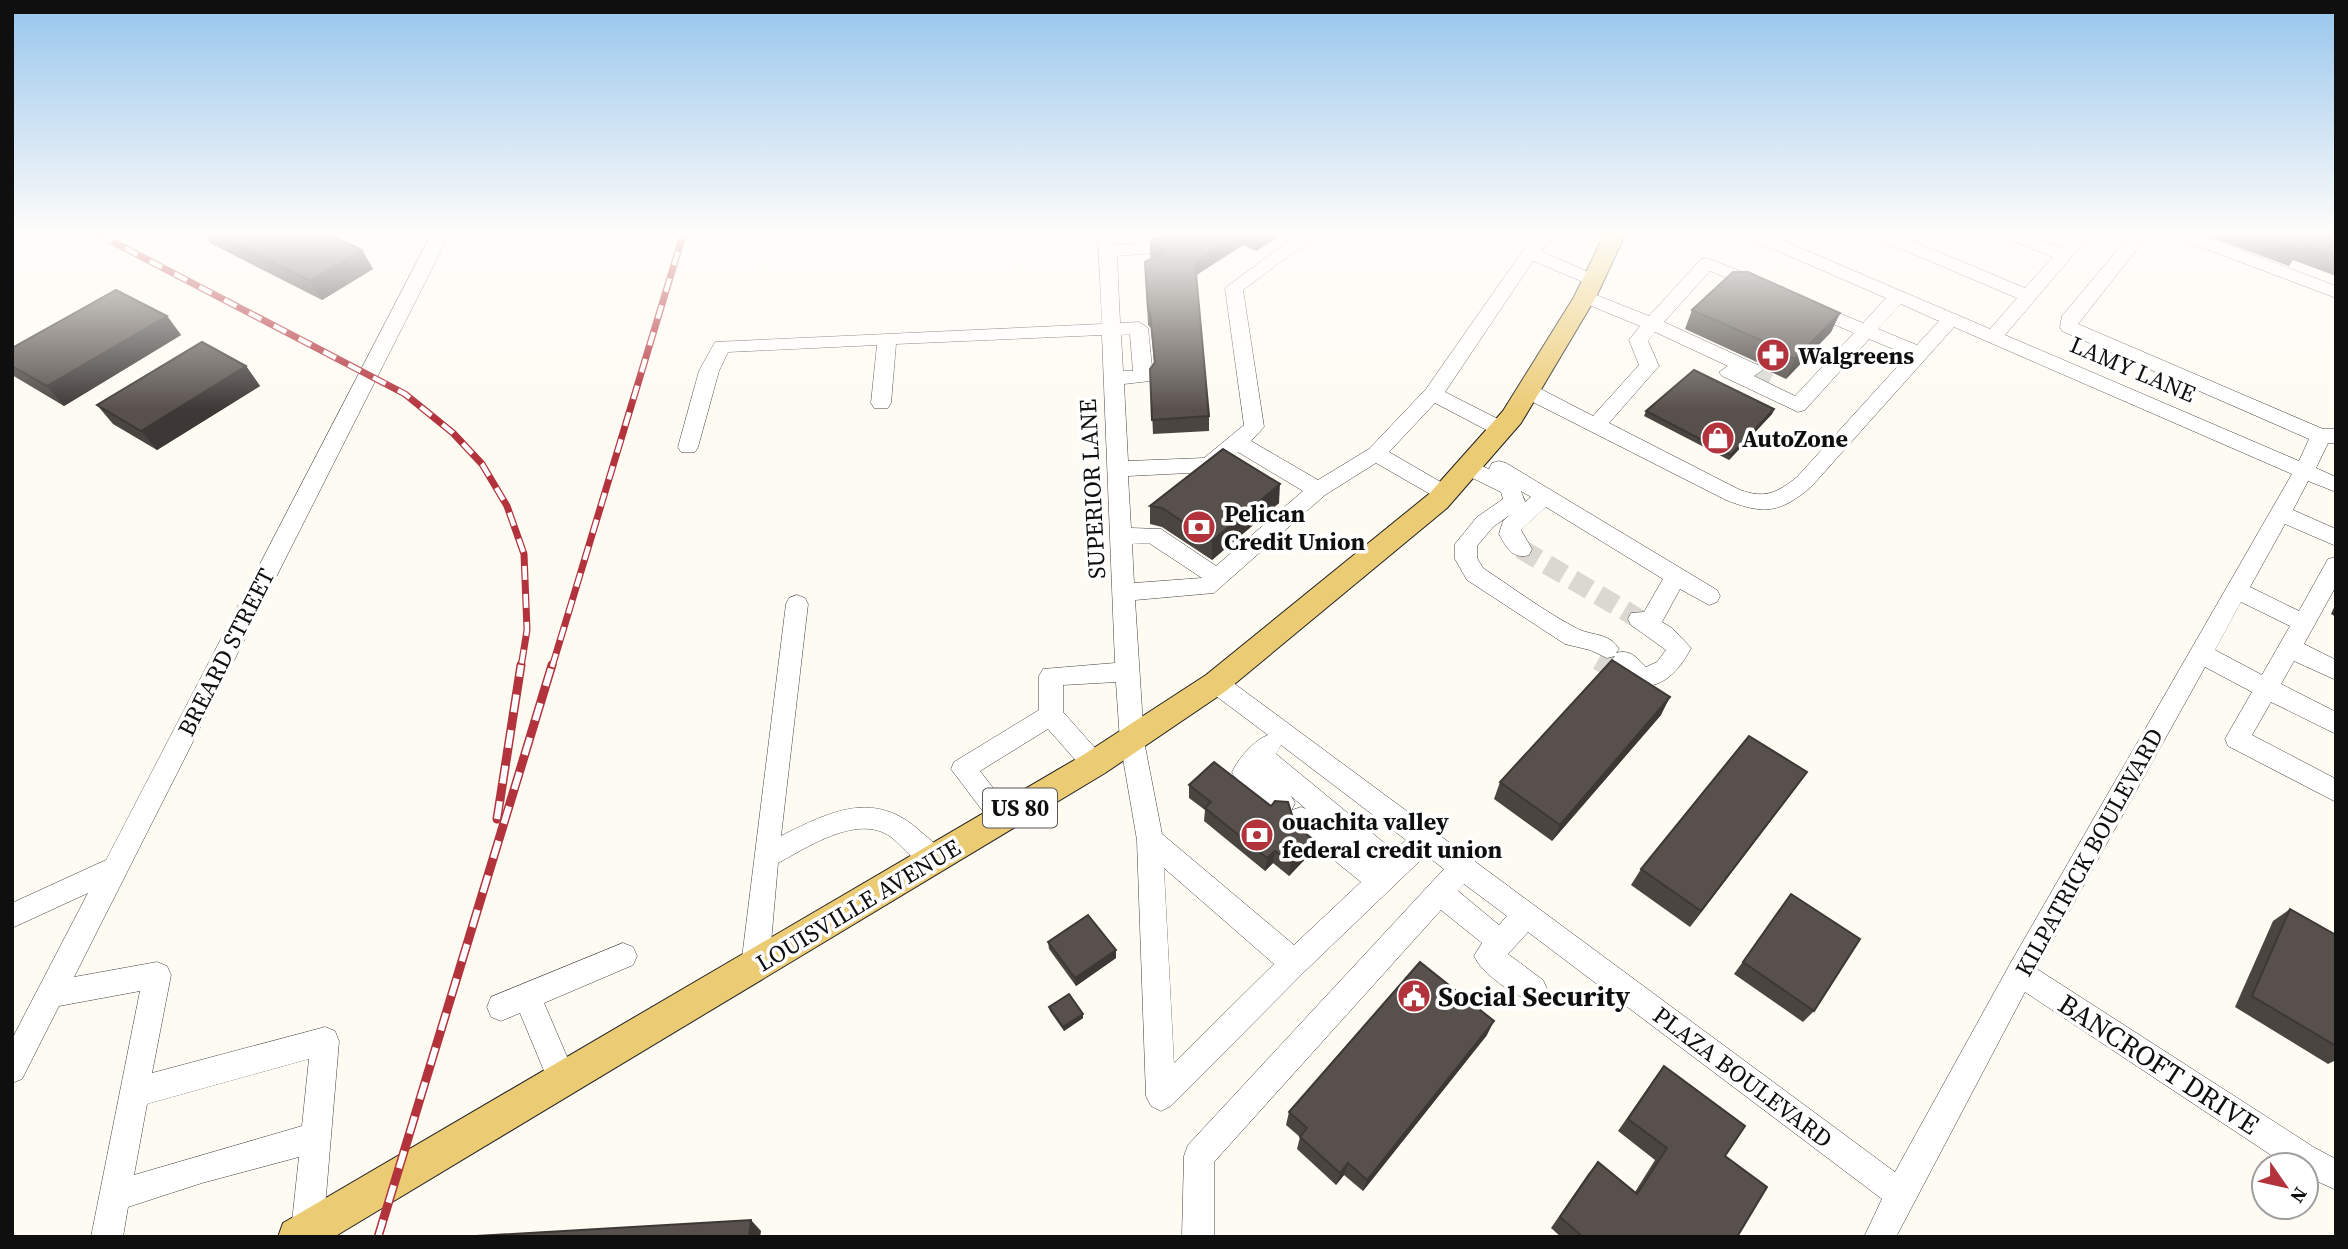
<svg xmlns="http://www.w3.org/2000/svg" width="2348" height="1249" font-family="'Source Serif 4',serif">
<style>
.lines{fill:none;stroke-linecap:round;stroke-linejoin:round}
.minor-tunnel-far1{stroke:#dad8d1;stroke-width:20;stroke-dasharray:20 10;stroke-linecap:butt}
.minor-tunnel{stroke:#dad8d1;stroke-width:27;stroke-dasharray:27 14;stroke-linecap:butt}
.minor-casing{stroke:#424242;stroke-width:1}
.major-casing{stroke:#202020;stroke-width:2}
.minor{fill:#fff;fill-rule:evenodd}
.major{fill:#eccb75;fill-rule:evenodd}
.rail-far1-casing{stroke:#b3333d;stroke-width:7}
.rail-casing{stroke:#b3333d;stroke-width:9}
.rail-far1{stroke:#fff;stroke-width:4.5;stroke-dasharray:14;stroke-linecap:butt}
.rail{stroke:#fff;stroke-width:6;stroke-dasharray:18;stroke-linecap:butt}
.wall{fill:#4b4541}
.shaded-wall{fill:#3d3835}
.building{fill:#57504c;stroke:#3d3835;stroke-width:2}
.labels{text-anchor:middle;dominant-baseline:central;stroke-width:7;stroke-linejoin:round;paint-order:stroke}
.shield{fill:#fff;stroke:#575757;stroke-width:2}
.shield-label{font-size:23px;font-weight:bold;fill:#0f0f0f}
.poi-label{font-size:24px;font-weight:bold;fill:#0f0f0f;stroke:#fff;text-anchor:start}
.street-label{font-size:24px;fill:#0f0f0f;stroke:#fff}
.near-poi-label{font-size:28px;font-weight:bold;fill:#0f0f0f;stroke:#fff;text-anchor:start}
.near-street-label{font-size:28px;fill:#0f0f0f;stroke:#fff}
</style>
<rect width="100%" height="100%" fill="#fefbf3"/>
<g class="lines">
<g class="minor-tunnel-far1">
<polyline points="1753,370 1776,381"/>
<polyline points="1521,549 1639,619"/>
<polyline points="1598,660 1610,667"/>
</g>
<polyline class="minor-tunnel" points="1607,665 1616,670"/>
<defs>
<g id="minor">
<path d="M431,235H449L74,977L157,962L167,966L171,975L152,1073L325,1027L335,1031L339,1041L323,1231L320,1237H294L291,1231L299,1157L202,1183L128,1207L123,1237H91L140,991L59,1006L22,1079L12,1083V1039L88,893L12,928V903L106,860ZM309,1059L302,1126L134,1175L147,1104Z"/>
<path d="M1098,235H1116V245L1136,244L1135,235H1153L1154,249L1151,253L1117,256L1120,323L1139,322L1148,328L1153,377L1150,381L1124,384L1128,461L1204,458L1244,425L1225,288L1297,235H1317L1243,290L1264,427L1251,441L1318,480L1369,449L1426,389L1524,249L1537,235H1555L1541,251L1599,277L1602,281L1599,285L1593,286L1533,261L1445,392L1508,424L1511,429L1508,434H1494L1435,403L1389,452L1451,488L1454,493L1451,498L1444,500L1437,498L1376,463L1325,495L1214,593L1135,600L1144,741L1162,834L1294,945L1361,882L1292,826L1288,818L1292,810L1301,807L1306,809L1291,796L1295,803L1291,811C1287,812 1284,814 1280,813C1269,812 1236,782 1232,772C1238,759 1254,740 1268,735L1208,690L1204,683L1208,676L1216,674L1224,676L1895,1172L2010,964L2292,474L1954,327L1811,487C1780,513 1764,515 1726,500L1521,396L1518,391L1521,386H1535L1593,416L1639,365L1629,340L1640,326L1579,301L1576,297L1579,293H1591L1649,316L1701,259L1707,258L1765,281L1768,285L1759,291L1710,271L1664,322L1760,366L1763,370L1754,376L1795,396L1854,333L1803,311L1800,307L1803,303H1815L1863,323L1886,298L1750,239L1747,235H1770L1990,329L2017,298L1878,239L1875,235H1898L2025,288L2053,257L2007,239L2004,235H2028L2061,248L2072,235H2090L2005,335L2299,461L2309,439L2062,331L2060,327L2062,316L2130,235H2148L2078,324L2323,429H2336V443H2328L2316,468L2336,477V492L2308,481L2293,510L2336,529V546L2285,524L2250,587L2299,611L2328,559L2336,557V586L2304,644L2336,660V680L2294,661L2281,684L2336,712V734L2271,702L2252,735L2336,779V802L2228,746L2225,739L2252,692L2205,667L2037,969L2315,1148L2336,1159V1190L2306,1176V1165H2286L2025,992L1896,1237H1864L1882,1199L1528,932L1508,954L1543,980L1547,989L1543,998L1533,1002C1514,995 1483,975 1474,956L1482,943L1441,910L1214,1162V1237H1182L1184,1156L1188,1145L1444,869L1426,855L1304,972L1171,1106L1161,1111L1151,1106L1146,1096L1137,840L1120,741L1116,682L1063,685V712L1103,757L1106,764L1103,771L1094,774L1085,771L1048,729L980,771L1016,818L1012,826L1003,829L994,826L951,769L954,762L1039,710V676L1043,669L1115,663L1102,335L896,344L891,403L888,408H874L871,403L877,345L728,352L719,371L698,447L695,452H681L678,447L699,371L715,342L1102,324ZM1901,304L1939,321L1917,345L1878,329ZM1655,332L1728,366L1719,372L1722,376L1798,412L1805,410L1869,339L1908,355L1797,477C1777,493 1765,499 1740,490L1609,423L1659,366L1648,341ZM1130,334L1133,371H1123L1121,335ZM1238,452L1303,491L1216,566L1161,529L1131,528L1128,476L1209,472L1216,470ZM1149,543L1202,578L1134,583L1132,544ZM2241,602L2290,626L2262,675L2215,650ZM1281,745L1406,840L1394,851L1276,754ZM1164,868L1274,964L1174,1063ZM1464,884L1507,916L1499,925L1458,891Z"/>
<polygon points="1586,235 1613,235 1621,240 1612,245 1589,239"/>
<polygon points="2177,235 2201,235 2336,286 2336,298 2180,239"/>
<path d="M1467,460L1489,469L1492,463L1499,461L1506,463L1717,590L1720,596L1717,602L1709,605L1680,589L1662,622L1672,628L1691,648C1680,670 1660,693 1633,684L1612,660L1615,656L1607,658L1590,650L1565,644L1467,580L1455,559V544L1477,517L1503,499L1501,492L1460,472L1457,467L1460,462ZM1521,491L1531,497L1524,503L1525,502ZM1546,507L1663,579L1644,612L1631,613L1628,619L1631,625L1666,650L1657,662L1646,667C1636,657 1630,649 1616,653L1619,649C1609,632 1590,636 1576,628C1544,611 1513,588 1483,568L1477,558V546L1493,527L1511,514L1503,521L1499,534C1506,547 1513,560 1529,555L1532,549L1521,530Z"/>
<path d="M797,595L805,598L808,604L781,836C831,811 875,789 921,832C931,840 941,848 946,860L942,868L933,872C916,865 905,848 891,837C858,813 808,847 778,863L769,966L765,975L755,979L745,975L741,966L786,604L789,598Z"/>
<polygon points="623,943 633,947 637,956 633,965 544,1003 577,1080 572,1090 562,1095 552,1090 520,1013 501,1021 491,1017 487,1007 491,997"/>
</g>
<polygon id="major" points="1604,235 1625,235 1596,297 1521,423 1447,508 1226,691 1105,773 334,1237 278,1237 283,1223 1083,755 1206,675 1429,494 1503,411 1574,297"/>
</defs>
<use href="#minor" class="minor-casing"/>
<use href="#major" class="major-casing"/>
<use href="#minor" class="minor"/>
<use href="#major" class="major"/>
<defs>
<g id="rail-far1">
<polyline points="100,235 405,394 453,433 482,464 507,506 524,554 527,630 521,667"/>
<polyline points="552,667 683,235"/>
</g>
<g id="rail">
<polyline points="497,819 521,665"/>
<polyline points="378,1237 552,665"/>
</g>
</defs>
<use href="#rail-far1" class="rail-far1-casing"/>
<use href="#rail" class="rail-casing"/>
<use href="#rail-far1" class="rail-far1"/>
<use href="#rail" class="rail"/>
</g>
<g class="wall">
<polygon points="205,235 331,235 362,250 373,269 322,300 210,243"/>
<polygon points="1161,235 1281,235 1256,251 1243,245 1196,275 1209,416 1209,431 1153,434 1150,369 1154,364 1151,328 1148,325 1145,262 1153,258 1150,257 1150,242"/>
<polygon points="2205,235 2336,235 2336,276 2293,260 2289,266"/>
<polygon points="1692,310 1840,313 1831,332 1786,379 1765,369 1761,364 1685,329"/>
<polygon points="167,316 181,335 64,406 12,375 12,348"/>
<polygon points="246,366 260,386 157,450 113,424 97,405"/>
<polygon points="1774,409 1772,414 1729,460 1644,416 1646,411"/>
<polygon points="1279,503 1212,560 1162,527 1150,524 1150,506"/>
<polygon points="2336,603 2336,617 2331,614"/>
<polygon points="1661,715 1552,841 1494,799 1500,782"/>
<polygon points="1807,772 1690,927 1631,885 1641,869"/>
<polygon points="1189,785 1271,806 1292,815 1291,822 1312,852 1289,876 1273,863 1265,871 1204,821 1205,810 1189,798"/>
<polygon points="1791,894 1814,1011 1803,1022 1734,974"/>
<polygon points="2290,909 2336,935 2336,1060 2328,1064 2235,1007 2273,921"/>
<polygon points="1048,942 1116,950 1116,958 1076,986 1049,949"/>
<polygon points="1049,1007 1083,1014 1083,1018 1064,1031 1050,1011"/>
<polygon points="1487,1035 1363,1191 1344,1175 1336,1185 1297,1149 1300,1137 1286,1125 1289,1112"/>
<polygon points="1664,1066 1725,1156 1737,1237 1561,1237 1551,1228 1588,1174 1598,1162 1635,1192 1655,1160 1618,1131 1654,1079"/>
</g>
<g class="shaded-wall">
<polygon points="1237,235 1244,235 1243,245 1195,276 1195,262"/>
<polygon points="1260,235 1281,235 1256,251 1257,237"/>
<polygon points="362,250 373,269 322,300 310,281"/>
<polygon points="1840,313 1831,332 1786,379 1795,359"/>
<polygon points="167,316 181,335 64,406 47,386"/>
<polygon points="246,366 260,386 157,450 141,431"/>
<polygon points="1774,409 1772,414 1729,460 1731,455"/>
<polygon points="1280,484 1279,503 1212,560 1212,541"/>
<polygon points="1670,697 1661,715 1552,841 1560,825"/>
<polygon points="1807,772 1795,789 1690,927 1701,911"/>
<polygon points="1314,840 1312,852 1289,876 1291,863"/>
<polygon points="1275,851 1273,863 1265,871 1267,858"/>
<polygon points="1116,950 1116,958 1076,986 1075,978"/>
<polygon points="1083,1014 1083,1018 1064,1031 1063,1027"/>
<polygon points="1494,1021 1487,1035 1363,1191 1367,1180"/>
<polygon points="1348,1163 1344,1175 1336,1185 1340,1173"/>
<polygon points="751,1220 761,1231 760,1237 749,1237"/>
</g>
<g class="building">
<polygon points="218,235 331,235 362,250 310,281"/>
<polygon points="1161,235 1237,235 1195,262 1209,416 1152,420 1150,369 1155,362 1150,313 1148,310 1145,262 1165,251 1150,242"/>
<polygon points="2256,235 2336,235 2336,257 2304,245 2301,251"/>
<polygon points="1733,272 1748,272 1840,313 1795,359 1774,349 1770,344 1692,310"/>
<polygon points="116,290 167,316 47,386 12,366 12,348"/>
<polygon points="202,342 246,366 141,431 97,405"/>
<polygon points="1694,370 1774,409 1731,455 1646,411"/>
<polygon points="1223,449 1280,484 1212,541 1162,508 1150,506"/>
<polygon points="1612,660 1670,697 1560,825 1500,782"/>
<polygon points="1749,736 1807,772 1701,911 1641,869"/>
<polygon points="1214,762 1271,806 1275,801 1288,802 1292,815 1287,819 1314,840 1291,863 1275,851 1267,858 1205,808 1211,802 1189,785"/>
<polygon points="1791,894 1860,939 1814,1011 1743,962"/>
<polygon points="2290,909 2336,935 2336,1046 2252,996"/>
<polygon points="1088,915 1116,950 1075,978 1048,942"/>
<polygon points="1420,962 1494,1021 1367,1180 1348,1163 1340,1173 1300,1137 1307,1128 1289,1112"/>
<polygon points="1069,994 1083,1014 1063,1027 1049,1007"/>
<polygon points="1664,1066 1745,1126 1725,1156 1767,1187 1737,1237 1583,1237 1560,1217 1598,1162 1637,1194 1667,1148 1628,1119"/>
<polygon points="751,1220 749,1237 459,1237"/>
</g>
<linearGradient id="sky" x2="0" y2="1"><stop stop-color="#96c5ec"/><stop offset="0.57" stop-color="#fffdfa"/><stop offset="1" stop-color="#fffdfa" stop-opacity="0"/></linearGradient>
<rect width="2348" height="410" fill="url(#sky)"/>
<defs>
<symbol id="pharmacy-disc" viewBox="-11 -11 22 22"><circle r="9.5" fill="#b3333d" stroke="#fff"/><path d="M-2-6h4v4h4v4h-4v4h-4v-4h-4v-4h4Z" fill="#fff"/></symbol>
<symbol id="shop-disc" viewBox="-11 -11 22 22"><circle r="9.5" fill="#b3333d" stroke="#fff"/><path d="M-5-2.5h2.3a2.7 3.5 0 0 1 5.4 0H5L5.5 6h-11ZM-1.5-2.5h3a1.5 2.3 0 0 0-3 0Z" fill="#fff"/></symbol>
<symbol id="bank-disc" viewBox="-11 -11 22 22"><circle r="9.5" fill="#b3333d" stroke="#fff"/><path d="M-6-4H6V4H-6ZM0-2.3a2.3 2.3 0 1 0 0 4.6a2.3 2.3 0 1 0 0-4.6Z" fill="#fff"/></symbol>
<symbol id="civic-disc" viewBox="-11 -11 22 22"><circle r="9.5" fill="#b3333d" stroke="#fff"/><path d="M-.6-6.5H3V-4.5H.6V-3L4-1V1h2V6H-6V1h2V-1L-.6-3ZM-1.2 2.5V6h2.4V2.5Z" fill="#fff"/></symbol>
</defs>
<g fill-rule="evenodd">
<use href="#pharmacy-disc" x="1754" y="336" width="38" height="38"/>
<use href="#shop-disc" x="1699" y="419" width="38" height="38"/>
<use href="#bank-disc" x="1180" y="508" width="38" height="38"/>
<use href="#bank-disc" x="1238" y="816" width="38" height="38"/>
<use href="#civic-disc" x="1395" y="977" width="38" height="38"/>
</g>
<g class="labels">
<rect class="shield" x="983" y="788.5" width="74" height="39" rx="5"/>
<g class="shield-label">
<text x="1020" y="808">US 80</text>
</g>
<g class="poi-label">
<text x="1798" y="355">Walgreens</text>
<text x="1742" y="438">AutoZone</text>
<text x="1224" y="513">Pelican<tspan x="1224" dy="28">Credit Union</tspan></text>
<text x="1282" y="821">ouachita valley<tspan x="1282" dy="28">federal credit union</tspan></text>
</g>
<g class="street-label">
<text transform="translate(2133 369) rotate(23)">LAMY LANE</text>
<text transform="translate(1092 489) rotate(-93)">SUPERIOR LANE</text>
<text transform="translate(226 652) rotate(-63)">BREARD STREET</text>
<text transform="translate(2089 852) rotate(-61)">KILPATRICK BOULEVARD</text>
<text transform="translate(858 905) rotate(-31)">LOUISVILLE AVENUE</text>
<text transform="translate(1743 1077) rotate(37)">PLAZA BOULEVARD</text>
</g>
<g class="near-poi-label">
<text x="1438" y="996">Social Security</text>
</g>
<g class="near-street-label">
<text transform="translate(2159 1064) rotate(33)">BANCROFT DRIVE</text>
</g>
</g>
<rect width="2348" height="1249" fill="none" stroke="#0f0f0f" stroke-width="28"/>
<g transform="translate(2285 1186) rotate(124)"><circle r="33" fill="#ffffff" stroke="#9f9f9f" stroke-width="2"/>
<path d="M0-5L12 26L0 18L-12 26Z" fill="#b3333d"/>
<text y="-10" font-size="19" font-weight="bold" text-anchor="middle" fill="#0f0f0f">N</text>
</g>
</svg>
